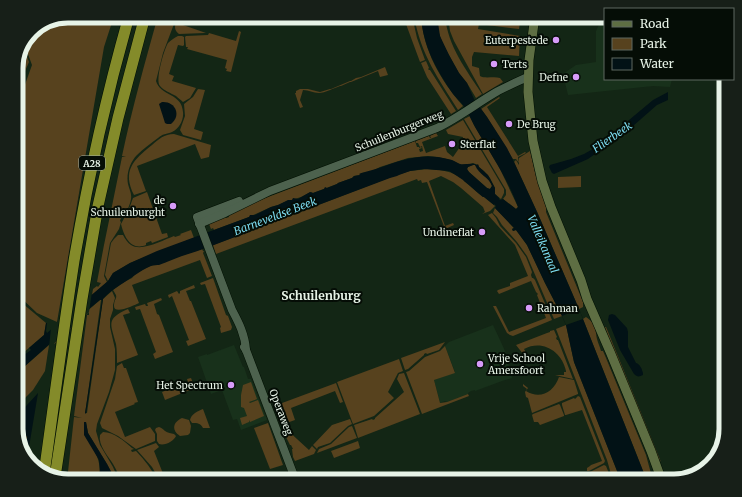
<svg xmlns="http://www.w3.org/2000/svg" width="742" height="497" font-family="Merriweather,serif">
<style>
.built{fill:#18311b}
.green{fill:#57421e}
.water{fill:#021216;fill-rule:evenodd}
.pier{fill:#132615}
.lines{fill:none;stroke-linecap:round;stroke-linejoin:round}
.tertiary-casing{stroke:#010f02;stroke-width:9}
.secondary-casing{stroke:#010f02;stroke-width:10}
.motorway-casing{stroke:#010f02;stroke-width:12}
.tertiary{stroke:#4d624e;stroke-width:8}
.secondary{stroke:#5e6e43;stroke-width:9}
.motorway{stroke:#848b2a;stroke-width:11}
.poi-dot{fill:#d79bf9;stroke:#050d06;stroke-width:1.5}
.labels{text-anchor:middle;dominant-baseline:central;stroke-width:4;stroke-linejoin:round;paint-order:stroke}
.shield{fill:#050d06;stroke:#a3aea4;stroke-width:1}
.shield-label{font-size:9px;font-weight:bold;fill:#e7f3e7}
.poi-label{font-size:10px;fill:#e7f3e7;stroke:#050d06;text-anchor:end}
.street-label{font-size:10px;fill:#e7f3e7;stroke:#050d06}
.water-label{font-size:11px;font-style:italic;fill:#7bdbef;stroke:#050d06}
.quarter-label{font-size:12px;font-weight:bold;fill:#e7f3e7;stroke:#050d06}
.rim{fill:none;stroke:#e7f3e7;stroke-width:5}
</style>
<rect width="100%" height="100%" fill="#132615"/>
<g class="built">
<polygon points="603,16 605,16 605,79 672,79 670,87 653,86 568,95 563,74 576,65 596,62 596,31"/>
<polygon points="493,325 500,340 505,351 512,378 502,381 475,391 475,390 471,391 468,393 468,394 447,402 445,401 440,403 434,380 455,372 445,346 449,342"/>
<polygon points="234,345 243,367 244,367 248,379 251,379 267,420 241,430 237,419 233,420 222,390 211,394 198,357 207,354 207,355"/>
</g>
<g class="green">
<polygon points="68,16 114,16 104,47 57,322 37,313 16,293 16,119 22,93 32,65 25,46 31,31"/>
<path d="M158,16H177L163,53L156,81C160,96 182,93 183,112C184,120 179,129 172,132C167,134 162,134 158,138C151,143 143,149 137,155C130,162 126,174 128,184C129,189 132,193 131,199C130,206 126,212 123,218H121L120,221L121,222L119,229L110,243L104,276L107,282L92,295L93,289L97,286L98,287L101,283L97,282L104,245L122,157H126L122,156C132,109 145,62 158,16Z"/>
<path d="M178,16H186L183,25L206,33H205L179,34C172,29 176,23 178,16Z"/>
<polygon points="403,16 412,16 417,38 425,60 420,62"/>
<path d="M414,16H421C423,50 441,81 463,106L458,110C438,78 421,55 414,16Z"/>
<path d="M437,16H445C448,47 466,69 482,94L476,98L467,83L459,73L449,55L442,42L438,30Z"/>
<path d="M448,16H521L519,29L479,24L478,29L520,36L519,56L474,52L472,57V66L479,68L480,76C485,79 494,76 500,78L503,82L483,94L454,41L450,31Z"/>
<polygon points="239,31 241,32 231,72 226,71 227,69 225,68 227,60 187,49 188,47 186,47 185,37 186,36 208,35 209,33 236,41"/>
<path d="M178,36H182L184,37V45L183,46L178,45L169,74L174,76L172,81L196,88L190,98L183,102C181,100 178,98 176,96C171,93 164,91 160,86C155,80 164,50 168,43C171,40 174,38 178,36Z"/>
<polygon points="24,48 29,62 22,78 16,99 16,65"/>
<polygon points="426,61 429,68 428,69 429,70 430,70 456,111 451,114 427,77 421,63"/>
<path d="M385,67L388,75L380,77L378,71L351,82H350L341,86H340C334,88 325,93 319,93C313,93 309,90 303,90L300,100L303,107L300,108L295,93H296V91L300,89H308L320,92L330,89H331L350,81H351L356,78L361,77Z"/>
<polygon points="198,89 205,90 194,129 203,132 201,140 183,135 180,130 185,116 184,104 193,97"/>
<polygon points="499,97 500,98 487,107 518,156 525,152 526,153 518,157 519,163 516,159 513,159 487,117 481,109"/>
<polygon points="470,116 474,125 500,169 518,207 516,209 503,199 506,195 506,190 464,119"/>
<polygon points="463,120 504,189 504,193 501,199 495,194 495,188 490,178 484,171 479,167 478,165 473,163 470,164 461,165 451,160 438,157 428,156 408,158 380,167 370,172 361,173 360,175 354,176 352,178 338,183 337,184 313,193 311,192 301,197 285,202 278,205 271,207 249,217 214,230 213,228 211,229 209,224 225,217 226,218 229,217 229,215 255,202 415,141 417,147 419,147 419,148 421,147 422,148 419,149 420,152 423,151 422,146 420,147 418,143 416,143 416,141 429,136 430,138 431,138 430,136 436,133 438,136 422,142 426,153 445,146 447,152 453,157 462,144 463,137 448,134 446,130"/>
<path d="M174,134L211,145L209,157L201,159L195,144L137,166L146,191L134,195C122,171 133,160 152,145C159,139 164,134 174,134Z"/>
<polygon points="530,151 536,177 546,207 546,212 583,302 583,307 579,309 538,214 514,162 516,160 519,165 519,158"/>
<polygon points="473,165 475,165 490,181 492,186 490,189 487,188 469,172 467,169 468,167"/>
<path d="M428,169C443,170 451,171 463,179L464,181C471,186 476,192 483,197H484L495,206L490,211L482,214L485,212L483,207L461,188L453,182L441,176L429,181L445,226L453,223L454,225L445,229L427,182L422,183L421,180L418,181L417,179L216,254L213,245L240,235H242L243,234L248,232L391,177L410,171Z"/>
<polygon points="581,176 581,187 558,188 558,177"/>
<path d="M147,192L162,234L167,233L168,237L152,243L151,241L146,243V245C131,251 124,237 121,224L129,209L133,198Z"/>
<polygon points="495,208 514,228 512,229 513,231 516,230 527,245 545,283 562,316 554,319 527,256 517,242 502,225 497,217 493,213"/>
<polygon points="492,213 496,218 500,226 516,243 526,257 532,272 531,275 532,278 533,278 535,280 552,320 513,336 510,335 507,333 493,306 496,306 509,332 546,318 537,295 538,294 536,292 531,281 499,294 497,291 498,290 510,286 510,283 528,276 515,245 488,215"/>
<path d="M191,230L194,238L130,263L113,273L108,281L105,275L111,243L114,239L118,235H123C125,239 128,243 131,245C142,252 163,240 174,236L175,237L181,235L180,234Z"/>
<path d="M202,249L203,251H204L203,253L212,276L207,278L200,260L132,285L139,303C134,305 113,316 114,305C115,296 119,299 113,290L124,282L132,278L136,273L152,265L166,262L168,260Z"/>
<polygon points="213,278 226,315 228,316 232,327 231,330 221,333 220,328 221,327 205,284 201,285 200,283"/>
<polygon points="194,285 195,288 186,291 190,301 191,301 206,339 188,346 186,341 189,340 172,296 169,298 168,295 177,291 179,294 180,293 180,291"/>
<path d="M112,291L115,298L113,305V310L110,319V327L115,349V370L109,392L97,424L96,431L100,445L113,467L119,481H116L107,464L88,433L86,422L84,433C93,449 104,461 98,481H67L74,417L82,418L74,416L87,315H89V312L54,344V340L100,300H101L86,407L85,413H87L103,299Z"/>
<polygon points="16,298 46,323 44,335 16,359"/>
<polygon points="161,298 162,300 154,304 157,314 159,315 173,352 155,359 153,354 156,352 140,309 136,310 135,307 145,304 146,306 148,306 147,303"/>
<path d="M128,309L130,313L123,315L138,355L117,363C117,357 117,350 116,344C111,324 105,319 128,309Z"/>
<path d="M586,317C596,324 595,328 597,339C598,343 600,347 601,351H603L606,358L646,455L653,481H647L583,319Z"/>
<polygon points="566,325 574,362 621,481 613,481 607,460 556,329"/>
<polygon points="605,327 606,327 661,462 657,456 610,341"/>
<path d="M554,330L557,337L556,338L557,340H558L573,379L555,375H564V372H566V371C562,351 542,339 524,349L529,358L527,359L516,345L547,333L550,332V331Z"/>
<polygon points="445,342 439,350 427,354 426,353 424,354 424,355 408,369 405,370 401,358"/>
<polygon points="49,345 45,371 33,390 16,407 16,374"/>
<polygon points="445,346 455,373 434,380 440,403 447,402 468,394 469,396 422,414 406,372 409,371 425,357 440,351"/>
<polygon points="399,359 403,371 398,373 388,392 394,398 374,416 353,424 337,382"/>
<polygon points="122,363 124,368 126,368 138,402 134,403 135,404 115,412 125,437 150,427 155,434 155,441 136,449 118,436 102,428 100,423 115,379 117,366"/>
<polygon points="404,373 420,414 358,438 354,425 372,419 373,420 375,419 375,418 404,392 397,379 399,374"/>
<path d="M559,377L574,380L578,393V394L532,413L528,398L526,397L525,392L527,389L523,386V384L528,388L526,391C540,400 554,392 559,377Z"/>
<polygon points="191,378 195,388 165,400 162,392 188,382 187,379"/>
<polygon points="251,382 257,399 249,402 250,403 258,400 264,416 250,422 249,420 249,422 242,425 240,418 247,416 244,408 241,407 241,395 243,385"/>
<polygon points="336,383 343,402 340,403 335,391 291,408 295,420 281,425 274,406"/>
<polygon points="578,396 580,397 605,461 604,463 589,471 587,471 587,468 590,466 591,465 602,461 582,410 566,415 565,415 562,405 562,403 574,398 575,399"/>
<polygon points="559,404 560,405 564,415 564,416 540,425 538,422 534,422 532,415 533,414"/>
<path d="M203,409L210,428H203C200,423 198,423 192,423L190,420C191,414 198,411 203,409Z"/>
<path d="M182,418L189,420L191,426L190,433L188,435L180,436C171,430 173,422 182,418Z"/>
<polygon points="16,419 27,437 24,456 16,432"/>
<polygon points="350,419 352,424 348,426 330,443 318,447 317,449 313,445 332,425"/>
<polygon points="268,423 283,465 270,469 254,428"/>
<polygon points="352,426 357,438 317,453 319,449 331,444 349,427"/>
<path d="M159,427C162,428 163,429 165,431C168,433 171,433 174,434L176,436C174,441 165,446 159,444L157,441V434L155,430L156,428Z"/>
<polygon points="285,428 309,450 312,446 316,450 314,454 295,461 293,457 292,449 293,449 291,445 290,445 282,429"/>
<path d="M103,432C114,432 124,441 132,448L134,449L131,450L132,452L136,451C145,460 152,470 158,481H121C119,475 116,469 113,464C108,456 98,445 100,435Z"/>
<polygon points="358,441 360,448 334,458 331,451"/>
<polygon points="156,443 159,447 154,451 166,481 160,481 152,467 137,450"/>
<polygon points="604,465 606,466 612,481 565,481 577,476 588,473"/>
</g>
<g class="water">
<path d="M421,16H437L440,36L449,55L459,73L467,83L474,99L487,117L507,148L514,162L538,214L579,309L647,481H621L574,362L566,325L562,316L545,283L527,245L516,230L513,231L512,229L514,228L495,208L496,206L494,204V205L484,197H483C476,192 471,186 464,181L463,180L454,174L449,171L424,169L410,171L399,175L397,176L390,178L247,232L243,234L242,235H240C221,242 202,250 182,256C174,259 167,262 159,265C157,265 154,265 151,266C139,271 130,279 120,285C114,289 108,293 103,299L86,414L85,413L86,407L102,300H100L90,308L16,374V359L21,355H24L31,350L29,348L44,335L46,323H47L46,331L47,333L108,281L113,273L130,263L157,251L249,217L250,215H255L271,207L278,205L288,200H292L293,198L298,199L310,192L313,193L324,189L325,187L327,188L337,184L338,183L352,178L354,176L360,175L359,174C364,172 373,170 379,168C405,159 423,152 452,160C455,161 457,163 460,164C466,165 472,162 477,165L478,164L479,167L488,175L495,188V194L499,198V199L500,200L503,199L516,209L518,207C508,179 490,153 475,127C471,120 468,112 463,105C460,101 456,98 453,94C436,69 423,46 421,16ZM473,165H475C479,175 489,177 492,186L490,189L487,188L469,172L467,169L468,167Z"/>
<polygon points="668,92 668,100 657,105 633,126 609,144 601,148 598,152 588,159 554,174 552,173 549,167 550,165 571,159 584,154 605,142 611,135 653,100"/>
<path d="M162,102C175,101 182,115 171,124H167L165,123L159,104Z"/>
<path d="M612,314L615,315L627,328L628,332V347L636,363C640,364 642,369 643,373V375C639,377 637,377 634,374L620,350L608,320L609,315Z"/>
<polygon points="38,393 27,459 24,456 27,437 16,419 16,417"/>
<polygon points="84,422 86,422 88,433 107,464 116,481 98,481 100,471 99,460 84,435"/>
</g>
<g class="pier">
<polygon points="92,292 89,312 49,348 51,327 87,295"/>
<polygon points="579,309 583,319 566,325 562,316"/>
</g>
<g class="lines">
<defs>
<g id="tertiary">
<path d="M239,201L197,217L232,310C239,323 245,335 246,350"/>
<path d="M199,224L225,213L270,191L437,128C458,118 477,103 498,91C508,86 518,81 528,77"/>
<polyline points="244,347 246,350 296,481"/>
</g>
<polyline id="secondary" points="535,16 529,60 528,92 533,141 542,181 551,207 581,280 587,299 611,354 651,451 662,481"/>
<g id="motorway">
<path d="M44,474C54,403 63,332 74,261C88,178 106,97 129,16"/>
<polyline points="55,477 82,299 98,206 118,118 145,16"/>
</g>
</defs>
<use href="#tertiary" class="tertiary-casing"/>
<use href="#secondary" class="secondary-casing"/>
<use href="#motorway" class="motorway-casing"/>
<use href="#tertiary" class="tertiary"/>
<use href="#secondary" class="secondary"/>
<use href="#motorway" class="motorway"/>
</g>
<g class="poi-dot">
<circle cx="556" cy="40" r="4"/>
<circle cx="494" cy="64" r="4"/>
<circle cx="576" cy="77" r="4"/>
<circle cx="509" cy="124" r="4"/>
<circle cx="452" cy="144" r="4"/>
<circle cx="173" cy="206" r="4"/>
<circle cx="482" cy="232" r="4"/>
<circle cx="529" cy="308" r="4"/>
<circle cx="480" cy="364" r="4"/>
<circle cx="231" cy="385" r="4"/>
</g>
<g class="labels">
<rect class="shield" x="79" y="156" width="26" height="14" rx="3"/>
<g class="shield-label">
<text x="92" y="163">A28</text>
</g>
<g class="poi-label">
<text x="548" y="40">Euterpestede</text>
<text x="502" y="64" text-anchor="start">Terts</text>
<text x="568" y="77">Defne</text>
<text x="517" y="124" text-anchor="start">De Brug</text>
<text x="460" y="144" text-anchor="start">Sterflat</text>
<text x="165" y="200">de<tspan x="165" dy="12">Schuilenburght</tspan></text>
<text x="474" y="232">Undineflat</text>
<text x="537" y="308" text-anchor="start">Rahman</text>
<text x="488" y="358" text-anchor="start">Vrije School<tspan x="488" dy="12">Amersfoort</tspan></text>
<text x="223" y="385">Het Spectrum</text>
</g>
<g class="street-label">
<text transform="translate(399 131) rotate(-22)">Schuilenburgerweg</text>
<text transform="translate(281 412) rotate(69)">Operaweg</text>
</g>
<g class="water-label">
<text transform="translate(612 137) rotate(-35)">Flierbeek</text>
<text transform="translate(275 216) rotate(-21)">Barneveldse Beek</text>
<text transform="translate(543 244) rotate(67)">Valleikanaal</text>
</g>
<g class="quarter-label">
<text x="321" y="295">Schuilenburg</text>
</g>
</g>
<path d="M0 0H742V497H0ZM68 23H674A45 45 0 0 1 719 68V429A45 45 0 0 1 674 474H68A45 45 0 0 1 23 429V68A45 45 0 0 1 68 23Z" fill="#171f18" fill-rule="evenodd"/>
<path class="rim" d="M68 23H674A45 45 0 0 1 719 68V429A45 45 0 0 1 674 474H68A45 45 0 0 1 23 429V68A45 45 0 0 1 68 23Z"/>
<rect x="604" y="8" width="130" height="72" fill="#050d06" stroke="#5f6960"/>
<rect x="612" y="21" width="20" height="6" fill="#5e6e43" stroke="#5f6960"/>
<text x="640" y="28" font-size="12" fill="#e7f3e7">Road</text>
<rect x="612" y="38" width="20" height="12" fill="#57421e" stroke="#5f6960"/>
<text x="640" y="48" font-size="12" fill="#e7f3e7">Park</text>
<rect x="612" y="58" width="20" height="12" fill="#021216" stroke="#5f6960"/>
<text x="640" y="68" font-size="12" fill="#e7f3e7">Water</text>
</svg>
